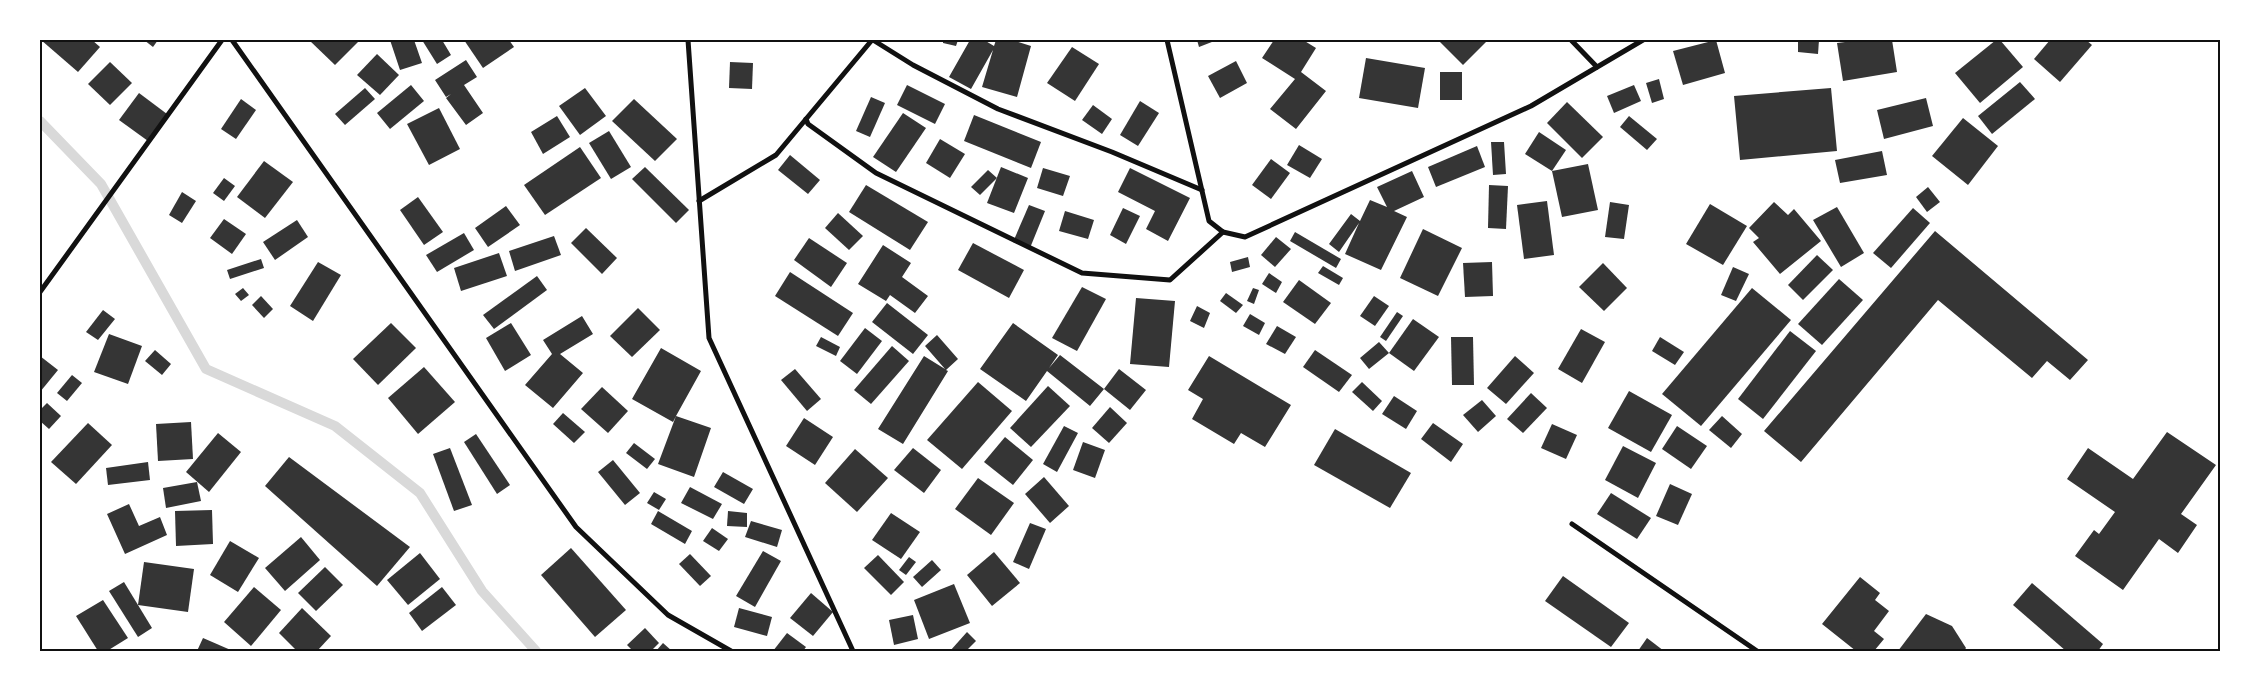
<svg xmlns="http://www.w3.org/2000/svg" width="2260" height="691" font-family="'Public Sans',sans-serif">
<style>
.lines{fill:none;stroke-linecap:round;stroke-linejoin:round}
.stream{stroke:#d9d9d9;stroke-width:10}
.building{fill:#353535}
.minor{stroke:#111;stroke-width:5}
.neatline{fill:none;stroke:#111;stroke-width:2}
</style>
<rect width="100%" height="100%" fill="#fff"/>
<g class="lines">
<polyline class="stream" points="40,121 101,184 206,369 335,426 420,493 482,591 536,651"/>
</g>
<g class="building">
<polygon points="41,40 92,40 100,47 78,72"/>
<polygon points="144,40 158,40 153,47"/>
<polygon points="309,40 360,40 335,65"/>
<polygon points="390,40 414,40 422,63 400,70"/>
<polygon points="422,40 442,40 451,55 437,64"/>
<polygon points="464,40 509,40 514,47 483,68"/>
<polygon points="943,40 958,40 956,46 943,43"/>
<polygon points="970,40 984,40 994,46 996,40 1012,40 1031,46 1017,97 982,87 993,50 971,89 949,77"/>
<polygon points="1197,40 1217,40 1199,47"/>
<polygon points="1274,40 1303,40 1316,48 1301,72 1326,91 1296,129 1270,109 1295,79 1262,58"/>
<polygon points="1438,40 1488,40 1463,65"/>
<polygon points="1716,40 1725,73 1683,85 1673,51"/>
<polygon points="1798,40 1819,40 1818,54 1798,52"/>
<polygon points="1861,40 1892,40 1897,72 1843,81 1837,43"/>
<polygon points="1996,40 2000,40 2023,67 1980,103 1955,73"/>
<polygon points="2050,40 2086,40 2092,45 2060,82 2034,59"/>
<polygon points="1072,47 1099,64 1075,101 1047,83"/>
<polygon points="377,54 399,75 380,95 357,75"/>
<polygon points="1366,58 1425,68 1418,108 1359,98"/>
<polygon points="466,60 477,77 464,85 483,113 466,125 446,98 451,94 446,97 435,80"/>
<polygon points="1236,61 1247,83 1220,98 1208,76"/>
<polygon points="110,62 132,83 110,105 88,84"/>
<polygon points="730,62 753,63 752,89 729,88"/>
<rect x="1440" y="72" width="22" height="28"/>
<polygon points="1659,79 1664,99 1652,103 1646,83"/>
<polygon points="2020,82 2035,99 1992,134 1978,116"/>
<polygon points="411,85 424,101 390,129 377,113"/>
<polygon points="907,85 945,104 935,124 897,105"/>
<polygon points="1634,85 1641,101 1614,113 1607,96"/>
<polygon points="365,88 375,99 345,125 335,114"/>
<polygon points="585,88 606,116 580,135 559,106"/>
<polygon points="1831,88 1837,151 1740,160 1734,96"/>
<polygon points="139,93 167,114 148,141 119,120"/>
<polygon points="871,97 885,103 870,137 856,131"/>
<polygon points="1926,98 1933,126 1884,139 1877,110"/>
<polygon points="241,99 256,110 236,139 221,129"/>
<polygon points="634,99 677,139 655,161 612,121"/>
<polygon points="1140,101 1159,113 1138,146 1120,135"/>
<polygon points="1567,102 1603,137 1582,158 1547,123"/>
<polygon points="1093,105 1112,119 1102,134 1082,120"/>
<polygon points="439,108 460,149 429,165 407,124"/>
<polygon points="903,113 926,128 896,172 873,157"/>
<polygon points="974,115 1041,142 1031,168 964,141"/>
<polygon points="557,116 570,137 543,154 531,132"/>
<polygon points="1629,116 1657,139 1647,150 1620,127"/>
<polygon points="1963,118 1998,146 1968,185 1932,156"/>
<polygon points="609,131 631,167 611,179 589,143"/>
<polygon points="1539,132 1566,150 1552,171 1525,154"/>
<polygon points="940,139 965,154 950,178 926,163"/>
<polygon points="1491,142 1504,142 1506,174 1493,175"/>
<polygon points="1299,145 1322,159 1310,178 1287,165"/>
<polygon points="1477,146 1485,167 1436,187 1428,167"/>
<polygon points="580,147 601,178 545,215 524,185"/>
<polygon points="1882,151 1887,175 1840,183 1835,160"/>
<polygon points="790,155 820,180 808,194 778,170"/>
<polygon points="1271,159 1290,173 1271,199 1252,185"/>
<polygon points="264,161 293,182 265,218 237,197"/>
<polygon points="1588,164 1598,210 1562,217 1552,171"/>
<polygon points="645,167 689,210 676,223 632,179"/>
<polygon points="1001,167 1028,178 1014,213 987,203"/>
<polygon points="1043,168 1070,176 1063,196 1037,188"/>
<polygon points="1130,168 1190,198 1168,241 1146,229 1155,211 1118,192"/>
<polygon points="988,170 997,178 980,195 971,187"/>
<polygon points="1412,171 1424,197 1394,211 1407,217 1381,270 1345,254 1359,223 1339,252 1329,244 1351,214 1360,221 1370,200 1387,207 1377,187"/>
<polygon points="224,178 235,186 224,201 213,193"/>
<polygon points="866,185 928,222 910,250 849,212"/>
<polygon points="1489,185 1508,186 1506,229 1488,228"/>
<polygon points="1928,187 1940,202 1927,212 1916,197"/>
<polygon points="182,192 196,201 182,223 169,215"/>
<polygon points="418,197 443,232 424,245 400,210"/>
<polygon points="1547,201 1554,255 1524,259 1517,205"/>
<polygon points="1610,202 1629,205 1624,239 1605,237"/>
<polygon points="1774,202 1788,215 1794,209 1821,241 1780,274 1753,242 1759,238 1749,228"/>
<polygon points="1710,204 1747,226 1723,265 1686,244"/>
<polygon points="1029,205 1045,211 1030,248 1013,242"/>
<polygon points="506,206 520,225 488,247 475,228"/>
<polygon points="1837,207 1864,253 1841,267 1813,220"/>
<polygon points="1123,208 1140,216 1126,244 1110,235"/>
<polygon points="1913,208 1930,223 1891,268 1873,253"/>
<polygon points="1065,211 1094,220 1088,239 1059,231"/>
<polygon points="838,213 863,236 849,250 825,228"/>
<polygon points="224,219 246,234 232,254 210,238"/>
<polygon points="297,220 308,237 275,260 263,242"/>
<polygon points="586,228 617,258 602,274 571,243"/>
<polygon points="1423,229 1462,248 1438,296 1400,278"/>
<polygon points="1935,231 2088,360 2070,380 2047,361 2032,378 1938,300 1801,462 1764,431"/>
<polygon points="1295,232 1341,259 1336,268 1290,241"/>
<polygon points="464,233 474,250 437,272 426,255"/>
<polygon points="554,236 561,255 515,271 509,251"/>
<polygon points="1276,237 1291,249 1275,267 1261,255"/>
<polygon points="809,238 847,263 831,287 794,260"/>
<polygon points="973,243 1024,270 1009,298 958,270"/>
<polygon points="883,245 911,263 902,277 928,296 915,313 890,295 886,301 858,284"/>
<polygon points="499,253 507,276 461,291 454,268"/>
<polygon points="1817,255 1833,270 1803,300 1788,285"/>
<polygon points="1248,257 1250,267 1232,272 1230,262"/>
<polygon points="261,259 264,268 230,279 227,270"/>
<polygon points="318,262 341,275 313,321 290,306"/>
<polygon points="1492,262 1493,296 1465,297 1463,263"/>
<polygon points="1603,263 1627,288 1604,311 1579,287"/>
<polygon points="1323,266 1343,278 1339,285 1318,273"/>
<polygon points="1733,267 1749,274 1736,301 1721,295"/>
<polygon points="790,272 853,313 838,336 775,296"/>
<polygon points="1269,273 1282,282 1276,293 1262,284"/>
<polygon points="537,276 547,290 494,329 483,315"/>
<polygon points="1839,279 1863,300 1822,345 1798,324"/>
<polygon points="1299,280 1331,303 1315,324 1283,302"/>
<polygon points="1082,287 1106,299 1077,351 1052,338"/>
<polygon points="243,288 249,295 241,301 235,294"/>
<polygon points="1253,288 1259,290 1254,304 1247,301"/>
<polygon points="1752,288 1791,320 1701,426 1662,394"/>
<polygon points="1226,293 1243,305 1236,313 1220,301"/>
<polygon points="261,296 273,309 264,318 252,305"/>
<polygon points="1374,296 1389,306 1375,326 1360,316"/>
<polygon points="1136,298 1175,301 1169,367 1130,364"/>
<polygon points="887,303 928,335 913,354 872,322"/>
<polygon points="1197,306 1210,313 1204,328 1190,321"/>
<polygon points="638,308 660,330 632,357 610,336"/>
<polygon points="103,310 115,319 98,340 86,332"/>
<polygon points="1397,312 1403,316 1386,341 1380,337"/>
<polygon points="1250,314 1265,323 1259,335 1243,326"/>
<polygon points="582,316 593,334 560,354 583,373 553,408 525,385 552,354 543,340"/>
<polygon points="1413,319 1439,337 1414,371 1389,353"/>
<polygon points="391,323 416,348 378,385 353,359"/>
<polygon points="511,323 531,355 505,371 486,338"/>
<polygon points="1013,323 1058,355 1049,368 1060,355 1104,389 1090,406 1047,371 1026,401 980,369"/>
<polygon points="1277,326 1296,337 1285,354 1266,344"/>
<polygon points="865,328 882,341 857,374 840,361"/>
<polygon points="1581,329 1605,342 1582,383 1558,369"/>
<polygon points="1790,331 1816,351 1763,419 1738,399"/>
<polygon points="109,334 142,346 128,384 94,372"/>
<polygon points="937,335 958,359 946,370 948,371 903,444 878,429 924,356 945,369 925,346"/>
<polygon points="821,337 840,347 836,356 816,346"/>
<polygon points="1451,337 1473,337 1474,385 1452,385"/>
<polygon points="1660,337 1684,352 1675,365 1652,351"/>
<polygon points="1379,342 1389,353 1369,369 1360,358"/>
<polygon points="892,346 909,361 871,404 854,390"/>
<polygon points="661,348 701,371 676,416 711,428 694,477 658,464 676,416 673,422 632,399"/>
<polygon points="155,350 171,364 162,375 145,361"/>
<polygon points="1315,350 1352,375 1339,392 1303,367"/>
<polygon points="40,356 58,370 40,392"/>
<polygon points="1209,356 1291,405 1265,447 1241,433 1234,444 1192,419 1203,399 1188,390"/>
<polygon points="1515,356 1534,373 1506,404 1487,388"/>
<polygon points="424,367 455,402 418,434 388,398"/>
<polygon points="795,369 821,399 807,411 781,380"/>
<polygon points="1119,369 1146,390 1130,410 1104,389"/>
<polygon points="72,375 82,383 67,401 57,393"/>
<polygon points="978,382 1012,411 962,469 927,440"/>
<polygon points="1362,382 1382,401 1373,411 1352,392"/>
<polygon points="1048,386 1070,406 1031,447 1010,428"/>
<polygon points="602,387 628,411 608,433 581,409"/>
<polygon points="1629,391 1672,415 1651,452 1608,428"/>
<polygon points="1531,393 1547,408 1523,433 1507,419"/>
<polygon points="1394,396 1417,411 1406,429 1382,414"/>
<polygon points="1482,400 1496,416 1478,432 1463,415"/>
<polygon points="47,403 61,416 49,429 40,421 40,410"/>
<polygon points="1110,407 1127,423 1109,443 1092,428"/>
<polygon points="563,413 585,432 574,443 553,424"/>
<polygon points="1722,416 1742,434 1731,448 1709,430"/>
<polygon points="804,418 833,437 815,465 786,446"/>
<polygon points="191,422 193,459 158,461 156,424"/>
<polygon points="88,423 112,445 76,484 51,462"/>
<polygon points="1433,423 1463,444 1451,462 1421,439"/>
<polygon points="1552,424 1577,435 1566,459 1541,448"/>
<polygon points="1064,426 1078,433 1057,472 1043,464"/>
<polygon points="1677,426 1707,446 1691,469 1662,449"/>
<polygon points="1335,429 1411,473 1390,508 1314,465"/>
<polygon points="2167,432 2216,465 2181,514 2197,525 2178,553 2159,539 2123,590 2075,556 2094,530 2099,534 2115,512 2067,479 2088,448 2133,479"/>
<polygon points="218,433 241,452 209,492 186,472"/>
<polygon points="476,434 510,485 497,494 464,442"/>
<polygon points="1005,437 1033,460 1013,485 984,462"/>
<polygon points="1083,442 1105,450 1095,478 1073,470"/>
<polygon points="634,443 655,459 647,469 626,453"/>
<polygon points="1623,446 1656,463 1638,498 1605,480"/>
<polygon points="450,448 472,505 454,511 433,454"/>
<polygon points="913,448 941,470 924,493 894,470"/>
<polygon points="855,449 888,478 857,512 825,483"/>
<polygon points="289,457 410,547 377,586 265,486"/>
<polygon points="613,460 640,493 625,505 598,472"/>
<polygon points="148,462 150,480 108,485 106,468"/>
<polygon points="723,472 753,489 744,504 714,487"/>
<polygon points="1044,477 1069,506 1050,523 1025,494"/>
<polygon points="978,478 1014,503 991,535 955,509"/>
<polygon points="197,482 201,501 166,508 163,488"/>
<polygon points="1670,484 1692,494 1678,525 1656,516"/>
<polygon points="690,487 722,504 713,519 681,503"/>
<polygon points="654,492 666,499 659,510 647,503"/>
<polygon points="1611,493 1651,518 1637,539 1597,514"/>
<polygon points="129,504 139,526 160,517 167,535 125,554 107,514"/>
<polygon points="212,510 213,544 176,546 175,511"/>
<polygon points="658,511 692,531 685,544 651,524"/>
<polygon points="728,511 747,513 747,527 727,526"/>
<polygon points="891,513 920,532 901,559 872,540"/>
<polygon points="751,521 782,530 777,547 745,537"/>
<polygon points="1030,523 1046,529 1029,569 1013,562"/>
<polygon points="712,528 728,539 719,551 703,541"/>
<polygon points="301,537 320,560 285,591 265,568"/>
<polygon points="230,541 259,558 238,592 210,575"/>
<polygon points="571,548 626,610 595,637 541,575"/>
<polygon points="763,551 781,561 755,607 736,596"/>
<polygon points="994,552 1020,583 992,606 967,575"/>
<polygon points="420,553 440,579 408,605 387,580"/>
<polygon points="690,554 711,576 700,586 679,564"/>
<polygon points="878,555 904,582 891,595 864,568"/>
<polygon points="909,557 916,562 906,575 899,570"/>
<polygon points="932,560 941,570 922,587 913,577"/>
<polygon points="144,562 194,569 188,612 138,605"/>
<polygon points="325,567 343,585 316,611 298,593"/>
<polygon points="1563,576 1629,623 1611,647 1545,601"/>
<polygon points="1860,577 1880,593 1875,600 1889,611 1874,631 1884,639 1874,651 1856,651 1822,624"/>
<polygon points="124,582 152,628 138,637 109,591"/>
<polygon points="2032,583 2103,644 2098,651 2066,651 2013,605"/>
<polygon points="954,584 970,623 929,639 914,600"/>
<polygon points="254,587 281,610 251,646 224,622"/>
<polygon points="442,587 456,605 422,631 409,613"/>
<polygon points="811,593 833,612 813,636 790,618"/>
<polygon points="103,600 128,638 107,651 98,651 76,616"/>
<polygon points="302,608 331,636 317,651 297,651 279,633"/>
<polygon points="739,608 772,617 767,636 734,627"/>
<polygon points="1926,614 1952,626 1966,648 1964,651 1898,651"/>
<polygon points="913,615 918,639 894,645 889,620"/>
<polygon points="645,628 659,643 651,651 633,651 627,645"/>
<polygon points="967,632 976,641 966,651 950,651"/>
<polygon points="787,633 806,647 803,651 773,651"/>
<polygon points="203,638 233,651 197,651"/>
<polygon points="1647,638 1664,651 1638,651"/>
<polygon points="663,643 672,651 656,651"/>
</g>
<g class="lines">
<g class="minor">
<polyline points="232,40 576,527 668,615 731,651"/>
<polyline points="688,40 709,338 853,651"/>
<polyline points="873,40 913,65 998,109 1112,152 1202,190"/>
<polyline points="1167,40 1209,221 1223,232 1245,237 1531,106 1643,40"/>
<polyline points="1571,40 1597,67"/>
<polyline points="806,119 808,124 876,173 1082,273 1170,280 1223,232"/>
<polyline points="699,201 776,155 872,40"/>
<polyline points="40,292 222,40"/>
<polyline points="1572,524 1757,651"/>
</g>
</g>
<rect width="2260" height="691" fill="none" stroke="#ffffff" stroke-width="82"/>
<rect x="41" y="41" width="2178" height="609" class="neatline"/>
</svg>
